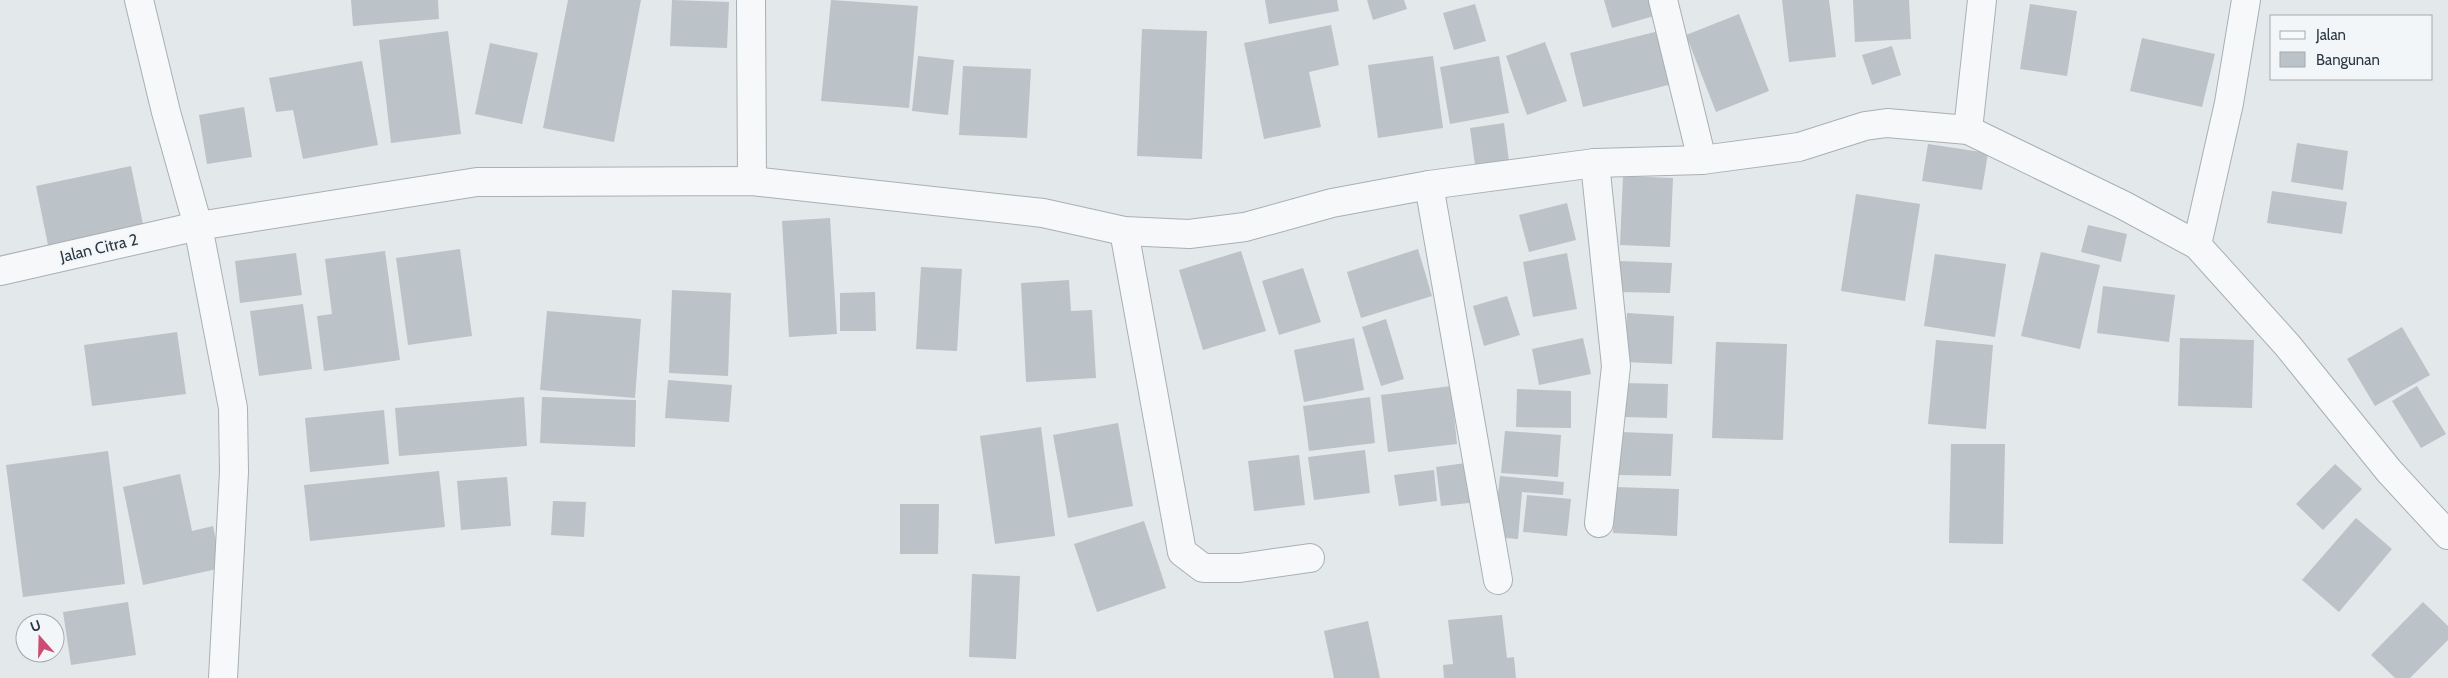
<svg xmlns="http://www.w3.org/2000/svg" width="2448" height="678" font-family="Cabin,sans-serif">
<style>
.building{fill:#bbc2c8}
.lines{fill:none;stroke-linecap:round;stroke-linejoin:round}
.street-casing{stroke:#a8b0b5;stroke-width:30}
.street{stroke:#f6f8f9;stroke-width:28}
.labels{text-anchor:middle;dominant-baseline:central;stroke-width:4;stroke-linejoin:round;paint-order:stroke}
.street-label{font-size:16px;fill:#2b3843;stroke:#f3f6f8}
</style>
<rect width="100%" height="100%" fill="#e3e8eb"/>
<g class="building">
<polygon points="351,0 438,0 439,19 353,26"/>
<polygon points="568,0 641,0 614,142 543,128"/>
<polygon points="672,0 729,2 727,48 670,46"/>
<polygon points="831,0 918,6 909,108 821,101"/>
<polygon points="1265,0 1337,0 1339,11 1269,24"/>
<polygon points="1367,0 1404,0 1407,9 1373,20"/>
<polygon points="1604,0 1657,0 1661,14 1612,28"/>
<polygon points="1782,0 1829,0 1836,57 1789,62"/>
<polygon points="1853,0 1909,0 1911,39 1855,42"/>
<polygon points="1475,4 1486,41 1454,50 1443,13"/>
<polygon points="2030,4 2077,11 2067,76 2020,69"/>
<polygon points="1739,14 1769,91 1716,112 1686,35"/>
<polygon points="1331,25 1339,65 1309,72 1321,127 1264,139 1244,43"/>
<polygon points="1142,29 1207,31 1202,159 1137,156"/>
<polygon points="448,31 461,134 391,143 379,40"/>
<polygon points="1659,31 1672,84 1583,107 1570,53"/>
<polygon points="2142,38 2215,54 2202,107 2130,91"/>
<polygon points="1545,42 1567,101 1527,115 1506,56"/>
<polygon points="490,43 538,53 522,124 475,114"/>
<polygon points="1892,46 1901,75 1872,85 1862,55"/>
<polygon points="918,56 954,60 948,115 912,111"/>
<polygon points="1433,56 1443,128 1378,138 1368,65"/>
<polygon points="1499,56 1509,113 1450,124 1440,67"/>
<polygon points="362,61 378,145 303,159 293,110 276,112 269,78"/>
<polygon points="963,66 1031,69 1027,138 959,135"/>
<polygon points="244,107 252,157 207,164 199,115"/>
<polygon points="1504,123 1509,161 1475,165 1470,128"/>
<polygon points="2297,143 2348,151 2343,190 2291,182"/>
<polygon points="1928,144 1988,153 1982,190 1922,181"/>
<polygon points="131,166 143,224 48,245 36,186"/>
<polygon points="1623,176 1673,178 1670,247 1620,245"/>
<polygon points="2272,191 2347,202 2342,234 2267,223"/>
<polygon points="1856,194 1920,204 1905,301 1841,291"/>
<polygon points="1567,203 1576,240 1529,252 1519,215"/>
<polygon points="830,218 837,334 789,337 782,221"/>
<polygon points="2088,225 2127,234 2121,262 2081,252"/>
<polygon points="460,249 472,336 408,345 396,258"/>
<polygon points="1418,249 1432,296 1361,318 1347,272"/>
<polygon points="385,251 400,360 324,371 317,316 332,314 325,259"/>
<polygon points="1241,251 1266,331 1203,350 1179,270"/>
<polygon points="2041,252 2100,265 2080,349 2021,336"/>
<polygon points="296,253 302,295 240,303 235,261"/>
<polygon points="1567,253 1577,309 1533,317 1523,262"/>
<polygon points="1935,254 2006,264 1995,337 1924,326"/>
<polygon points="1620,261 1672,263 1670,293 1618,292"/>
<polygon points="921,267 962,269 957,351 916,349"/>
<polygon points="1303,268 1321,322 1279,335 1262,281"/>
<polygon points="1069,280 1071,311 1092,310 1096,378 1026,382 1021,283"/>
<polygon points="2103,286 2175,295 2169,342 2097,333"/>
<polygon points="672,290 731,293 728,376 669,373"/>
<polygon points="875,292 876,331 840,331 840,293"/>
<polygon points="1507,296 1520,335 1484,346 1473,306"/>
<polygon points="303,304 312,369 259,376 250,311"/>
<polygon points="547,311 641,319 635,398 540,390"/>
<polygon points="1627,313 1674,316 1672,364 1624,362"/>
<polygon points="1386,319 1404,379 1381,386 1362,327"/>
<polygon points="2402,327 2430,375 2375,406 2347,359"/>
<polygon points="177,332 186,394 92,406 84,345"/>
<polygon points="1354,338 1364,390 1304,402 1294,350"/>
<polygon points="1583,338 1591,374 1539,385 1532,349"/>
<polygon points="2180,338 2254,340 2252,408 2178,406"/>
<polygon points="1936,340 1993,345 1986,429 1928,424"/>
<polygon points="1716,342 1787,344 1783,440 1712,438"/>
<polygon points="668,380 732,385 729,422 665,418"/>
<polygon points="1623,383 1668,384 1667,418 1621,417"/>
<polygon points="1451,386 1457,444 1388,452 1381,395"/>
<polygon points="2417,386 2446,434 2421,448 2392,401"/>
<polygon points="1517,389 1571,391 1571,428 1516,427"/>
<polygon points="524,397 527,446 399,456 395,408"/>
<polygon points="542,397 636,400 635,447 540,443"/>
<polygon points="1370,397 1375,443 1309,451 1303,406"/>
<polygon points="384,410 389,464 310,472 305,418"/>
<polygon points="1118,423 1133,506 1068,518 1053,435"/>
<polygon points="1041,427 1055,536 995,544 980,436"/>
<polygon points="1505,431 1561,435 1558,477 1501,473"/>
<polygon points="1620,432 1673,434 1671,476 1619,475"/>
<polygon points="1951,444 2005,444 2003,544 1949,543"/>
<polygon points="1365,450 1370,493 1314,500 1308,457"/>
<polygon points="108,451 125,584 23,597 6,465"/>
<polygon points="1299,455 1305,505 1254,511 1248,461"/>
<polygon points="1473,462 1478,502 1441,506 1436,467"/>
<polygon points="2335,464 2362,489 2323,530 2296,504"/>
<polygon points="1434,470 1437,501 1399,506 1394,475"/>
<polygon points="439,471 445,527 310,541 304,485"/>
<polygon points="180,474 192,531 213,526 222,568 143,585 123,487"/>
<polygon points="1500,476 1564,482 1563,495 1522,492 1518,539 1493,537"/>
<polygon points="507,477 511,526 461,530 457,481"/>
<polygon points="1614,487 1679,489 1677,536 1613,533"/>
<polygon points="1527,495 1571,499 1567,536 1523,532"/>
<polygon points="553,501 586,502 584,537 551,535"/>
<polygon points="900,504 939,504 938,554 900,554"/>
<polygon points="2356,518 2392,549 2339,612 2302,580"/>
<polygon points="1144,521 1166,588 1097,612 1074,544"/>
<polygon points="972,574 1020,576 1016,659 969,657"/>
<polygon points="128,602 136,655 71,665 63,612"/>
<polygon points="2423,602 2448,626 2448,640 2410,678 2395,678 2371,655"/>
<polygon points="1502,615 1507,658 1514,657 1516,678 1444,678 1443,665 1453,664 1448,620"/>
<polygon points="1368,621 1380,678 1334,678 1324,631"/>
</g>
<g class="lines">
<defs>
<g id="street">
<polyline points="139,0 166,112 198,226 233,408 234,472 223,678"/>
<polyline points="751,0 752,181"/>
<polyline points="1663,0 1702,160"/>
<polyline points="1968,130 1982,0"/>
<polyline points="1595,163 1616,366 1599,523"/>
<polyline points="1429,185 1498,580"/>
<polyline points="1124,231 1182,552 1203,568 1240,568 1310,558"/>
<polyline points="2197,245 2229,103 2246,0"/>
<polyline points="0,271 198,226 477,182 752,181 1043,213 1124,231 1189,234 1245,227 1332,203 1429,185 1595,163 1702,160 1799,147 1865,126 1887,123 1968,130 2123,205 2197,245 2288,346 2389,471 2448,535"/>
</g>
</defs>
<use href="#street" class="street-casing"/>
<use href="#street" class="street"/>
</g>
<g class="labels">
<g class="street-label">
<text transform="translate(99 248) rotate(-13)">Jalan Citra 2</text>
</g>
</g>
<rect x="2270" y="15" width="162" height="65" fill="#f3f6f8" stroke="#a3aab0"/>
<rect x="2280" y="31" width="25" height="8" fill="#f6f8f9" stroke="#a3aab0"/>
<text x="2316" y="40" font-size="15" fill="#2b3843">Jalan</text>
<rect x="2280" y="52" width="25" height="15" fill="#bbc2c8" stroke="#a3aab0"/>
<text x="2316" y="65" font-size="15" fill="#2b3843">Bangunan</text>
<g transform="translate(40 638) rotate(340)"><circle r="24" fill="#f3f6f8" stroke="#a3aab0"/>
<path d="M0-4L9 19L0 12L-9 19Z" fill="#cc4c73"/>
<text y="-8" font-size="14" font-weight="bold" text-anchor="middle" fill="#2b3843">U</text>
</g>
</svg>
